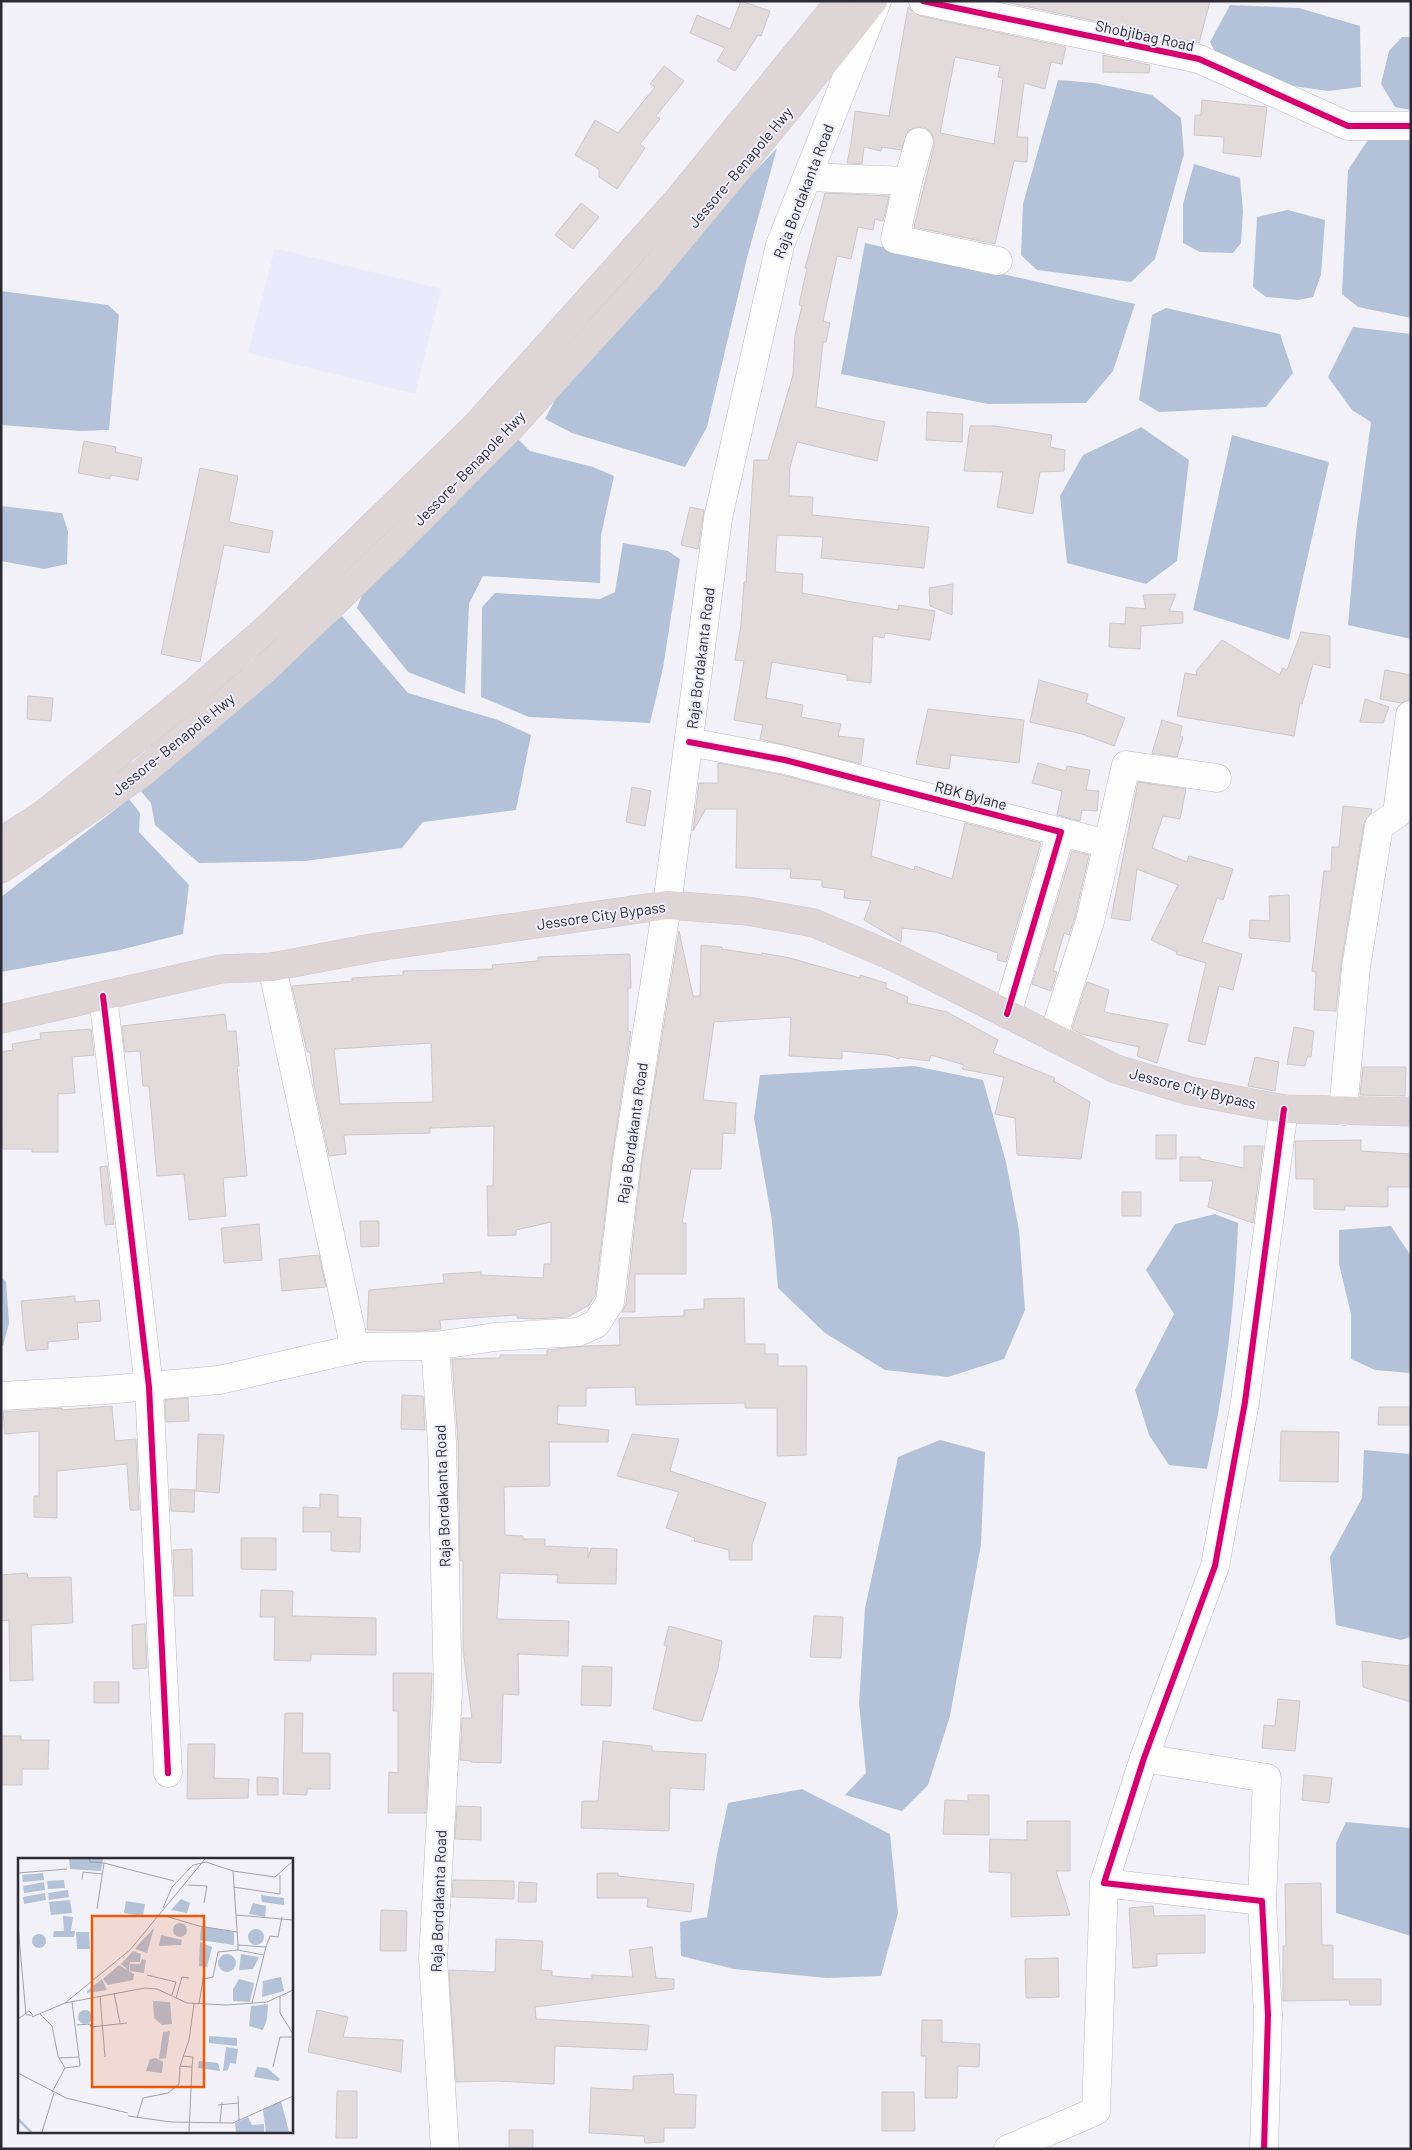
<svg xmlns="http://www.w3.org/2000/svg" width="1412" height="2150" font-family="Barlow,sans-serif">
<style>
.built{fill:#ebeafa}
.water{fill:#b4c2d9}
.building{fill:#e2dbdb;stroke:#cdc8c9;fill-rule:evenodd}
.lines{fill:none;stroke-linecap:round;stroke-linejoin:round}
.minor-casing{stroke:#bdbcc3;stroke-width:29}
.highway-casing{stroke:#ccccd0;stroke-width:29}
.minor{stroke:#fdfdfe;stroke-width:28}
.highway{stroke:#ded5d6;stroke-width:28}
.cycleway-casing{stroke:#efeefb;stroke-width:9}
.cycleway{stroke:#d6006c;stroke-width:6}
.labels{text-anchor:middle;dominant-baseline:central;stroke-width:4;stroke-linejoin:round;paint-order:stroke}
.street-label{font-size:15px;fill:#2c2b34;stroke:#efeefb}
.inset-river{fill:none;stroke:#b4c2d9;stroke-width:2.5}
.inset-road{fill:none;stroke:#a3a2aa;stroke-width:1}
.view{fill:#e8590c;fill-opacity:0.15;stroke:#e8590c;stroke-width:2.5}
.inset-edge{fill:none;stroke:#2c2b34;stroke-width:2.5}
</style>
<rect width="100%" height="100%" fill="#f2f1f8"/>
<polygon class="built" points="275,248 441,289 415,394 248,353"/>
<g class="water">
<polygon points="1230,5 1299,8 1360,26 1361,87 1328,91 1286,85 1217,55 1210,42"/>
<polygon points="1402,37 1411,37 1411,110 1395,107 1381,84 1389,51"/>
<polygon points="1058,80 1094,83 1152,95 1181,118 1184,154 1155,259 1131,282 1037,270 1021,255 1023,204"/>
<polygon points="1376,128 1411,130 1411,318 1358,307 1342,294 1348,170"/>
<polygon points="777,148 747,258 707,427 685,467 572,433 545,419 574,363"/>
<polygon points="1194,164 1240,178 1243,211 1241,243 1233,253 1200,252 1183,243 1183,204"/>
<polygon points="1288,210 1325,220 1321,275 1313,297 1299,300 1266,297 1253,287 1257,217"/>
<polygon points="865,243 1135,304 1113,371 1086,403 988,404 841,374"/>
<polygon points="1,291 108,305 119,315 109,430 80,431 1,425"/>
<polygon points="1166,308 1280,334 1293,373 1266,407 1159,412 1139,400 1152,315"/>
<polygon points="1353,327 1411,334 1411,639 1348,625 1356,532 1371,422 1352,410 1328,377"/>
<polygon points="1141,427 1189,460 1177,561 1146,584 1067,563 1060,496 1083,455"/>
<polygon points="1232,435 1329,462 1289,640 1193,610"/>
<polygon points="515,436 530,451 593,467 614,476 601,535 600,583 483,576 469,604 465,694 408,672 357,608 364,590"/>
<polygon points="1,506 62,513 68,531 67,564 44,569 1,561"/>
<polygon points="623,543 668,551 680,559 663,668 650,723 529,717 481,697 482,607 495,593 600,599 615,592"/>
<polygon points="342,616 408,693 498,720 531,735 516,810 423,822 402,848 306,861 199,863 155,825 151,803 139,789 270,675"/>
<polygon points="129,799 140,813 139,832 189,885 183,934 120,950 1,972 1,897"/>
<polygon points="914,1066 983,1080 1006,1162 1019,1230 1025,1310 1004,1359 948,1377 885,1370 825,1333 778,1288 772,1221 754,1118 760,1075"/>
<path d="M1215,1214L1238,1223C1235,1306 1225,1388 1207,1469L1169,1465L1149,1435L1135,1390L1174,1314L1146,1270L1175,1224Z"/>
<polygon points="1391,1226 1411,1256 1411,1373 1375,1370 1351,1359 1351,1314 1339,1264 1339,1230"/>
<polygon points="1,1278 6,1281 9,1323 3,1346 1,1346"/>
<polygon points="940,1440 985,1452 981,1544 950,1716 928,1785 902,1811 845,1795 866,1773 859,1704 865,1608 898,1457"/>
<polygon points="1364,1450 1411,1454 1411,1637 1401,1640 1336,1625 1330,1557 1362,1498"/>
<polygon points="802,1789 890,1834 898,1913 881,1976 827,1978 734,1969 681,1956 680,1922 707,1917 717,1854 728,1803"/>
<polygon points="1346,1822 1411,1828 1411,1936 1336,1913 1336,1843"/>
</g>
<g class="building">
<polygon points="741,1 770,11 761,36 758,35 735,71 717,61 725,48 690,33 697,15 730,29"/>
<polygon points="1000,1 1210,1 1199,43"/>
<path d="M908,7L920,16L1066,47L1062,64L1051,62L1045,89L1024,83L1017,137H1028L1027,162L1014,161L995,244L914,227L934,146V138L930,131L924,127H916L908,131L901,150L882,147L881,151L864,147L862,164L847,163L851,144L855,111L889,116ZM955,57L1000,66L998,77L1003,78L994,144L940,133Z"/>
<polygon points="1103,55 1150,65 1149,73 1103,72"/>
<polygon points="664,66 684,81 656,116 660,119 640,144 645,148 617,189 599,177 599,169 575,155 595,120 618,133 655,87 650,84"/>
<polygon points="1202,100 1267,107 1261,157 1223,153 1224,137 1194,135 1195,115 1201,115"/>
<polygon points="825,193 889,196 883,221 875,219 873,230 858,227 851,259 837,256 823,321 830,323 826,342 823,342 816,407 885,422 877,461 797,442 790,467 789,496 813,497 812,515 929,527 924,568 821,558 823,537 777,535 775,572 803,574 802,593 898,610 899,605 935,611 930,640 885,633 884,638 873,636 871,683 847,680 847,675 772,662 766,698 803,705 801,717 841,724 838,736 864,739 861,764 760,739 763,725 734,720 744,661 735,660 741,625 744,582 746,582 754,460 768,460 793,375 795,335 802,306 799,305 807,268 805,268"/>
<polygon points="581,203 599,217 573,249 555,235"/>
<polygon points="927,412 963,414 962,442 926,440"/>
<polygon points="970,426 996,426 1052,435 1050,447 1065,450 1064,471 1040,472 1033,514 997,507 1003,472 964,471"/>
<polygon points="84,441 116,447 115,452 142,458 138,480 110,475 110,479 78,473"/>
<polygon points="200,468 238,476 229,522 273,531 269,553 224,545 200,662 161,654"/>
<polygon points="690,507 704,510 698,549 681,545"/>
<polygon points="953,584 952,615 930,606 929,588"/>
<polygon points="1176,594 1169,611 1183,612 1183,623 1141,626 1140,649 1109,647 1110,623 1125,624 1126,607 1146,609 1143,595"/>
<polygon points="1301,632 1330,636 1330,668 1313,664 1302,704 1300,703 1294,736 1177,716 1185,673 1197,675 1196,671 1222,640 1280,675 1282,668 1287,670"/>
<polygon points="1385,670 1411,675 1411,700 1401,703 1380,699"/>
<polygon points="1039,680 1088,694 1086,703 1125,718 1114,746 1082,734 1030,722"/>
<polygon points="28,696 53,698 51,721 27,719"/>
<polygon points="1365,699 1389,707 1383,723 1360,722"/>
<polygon points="928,709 1024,720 1019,763 951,755 949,769 916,764"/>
<polygon points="1162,720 1182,726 1180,736 1183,737 1177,757 1152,753"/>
<polygon points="718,763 782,775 880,801 871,856 914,870 915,866 952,879 965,823 1041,843 1006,962 997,960 998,953 936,932 902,928 901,942 864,920 871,901 844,898 845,890 822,887 822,880 790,878 791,869 736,868 737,809 706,809 693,831 699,783 718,783"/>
<polygon points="1038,763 1066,771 1067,766 1090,770 1086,790 1099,791 1097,811 1082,810 1080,821 1057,815 1062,791 1032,783"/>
<polygon points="1138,782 1186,789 1180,819 1163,816 1152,848 1187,862 1189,856 1233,869 1223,900 1217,898 1202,942 1242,954 1233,990 1219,986 1205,1045 1188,1041 1206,963 1176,954 1177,952 1151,940 1178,885 1137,869 1130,921 1111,918"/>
<polygon points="632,787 651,791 645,826 626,822"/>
<polygon points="1343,806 1372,809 1371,813 1364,823 1341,964 1336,1011 1314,1010 1316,972 1312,971 1324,871 1331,871 1332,847 1339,847"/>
<polygon points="1072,851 1089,855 1075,917 1069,935 1064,933 1053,971 1057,972 1051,991 1032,984"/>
<polygon points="1289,895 1290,942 1249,938 1250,920 1270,921 1269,896"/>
<polygon points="679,931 693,996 700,996 701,945 722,947 722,949 761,955 762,953 790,958 860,978 860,975 886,983 886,988 908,997 907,1003 947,1012 998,1040 993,1053 1055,1078 1054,1081 1090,1102 1081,1159 1017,1155 1015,1118 995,1114 1004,1077 962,1069 964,1065 931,1055 929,1061 899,1057 899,1059 887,1055 842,1051 842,1059 789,1056 791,1017 714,1022 703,1100 736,1103 735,1134 723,1133 721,1169 691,1169 682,1223 686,1223 686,1274 635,1274 635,1312 622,1312 626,1304 642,1161"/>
<path d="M630,954L631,988H628V1031L631,1032L612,1157L595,1296L589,1305L568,1317L533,1319L517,1318V1315L440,1320L441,1329L419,1331L367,1330L369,1290L444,1283L443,1274L481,1272V1275L543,1278L544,1264H551V1222L516,1230V1235L488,1236L487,1186H493L494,1126L430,1128V1133L344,1135L346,1154L329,1156L314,1085L310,1052H307L292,986L352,981V978L403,975V971L493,969L492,965L538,961V957ZM431,1043L433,1102L340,1104L334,1049Z"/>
<polygon points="1087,982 1109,990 1104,1012 1168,1024 1157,1063 1137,1056 1139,1047 1081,1034 1072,1029"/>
<polygon points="225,1014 227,1031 236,1031 239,1066 237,1066 247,1176 223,1178 226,1216 189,1220 184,1174 157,1176 149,1086 143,1086 140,1051 125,1052 122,1026"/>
<polygon points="1294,1027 1314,1031 1311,1057 1307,1057 1305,1066 1287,1064"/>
<polygon points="91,1029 94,1055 72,1057 75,1093 58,1094 58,1152 32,1152 32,1149 2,1149 1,1052 13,1050 12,1044 41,1039 40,1033"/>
<polygon points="1255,1057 1279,1062 1275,1091 1248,1086"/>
<polygon points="1363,1067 1406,1067 1405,1096 1360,1095"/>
<rect x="1156" y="1135" width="20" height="24"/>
<polygon points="1361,1140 1361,1151 1411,1154 1411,1187 1388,1187 1388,1207 1345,1206 1345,1210 1314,1209 1314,1179 1296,1179 1295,1141"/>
<polygon points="1244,1146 1263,1146 1253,1223 1208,1207 1213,1181 1180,1181 1180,1157 1200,1157 1200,1159 1244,1168"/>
<polygon points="107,1166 114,1224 105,1225 100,1167"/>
<rect x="1122" y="1192" width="19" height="24"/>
<polygon points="360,1221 379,1221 379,1246 361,1247"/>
<polygon points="259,1224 262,1260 224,1263 221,1228"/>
<polygon points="319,1255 326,1287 282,1291 279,1259"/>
<polygon points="75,1296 75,1302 99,1300 101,1321 77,1323 79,1339 48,1342 48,1349 26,1351 21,1301"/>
<polygon points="744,1298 745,1344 765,1344 765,1354 778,1354 778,1366 807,1366 806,1455 777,1456 777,1408 745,1408 745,1403 636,1405 635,1387 589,1388 586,1389 586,1406 558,1406 557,1424 609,1430 608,1442 549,1442 550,1486 504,1487 505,1535 523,1536 523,1539 545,1539 545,1546 588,1548 588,1558 591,1548 617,1549 616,1584 557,1583 558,1575 500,1573 497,1619 569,1621 568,1656 518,1654 519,1695 503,1694 501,1763 471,1762 471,1761 460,1760 462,1718 472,1718 463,1649 463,1561 460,1561 458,1442 452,1359 500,1358 500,1355 547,1355 547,1350 586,1346 620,1345 619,1318 684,1316 684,1310 704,1309 704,1299"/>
<polygon points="402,1395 423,1396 425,1430 401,1429"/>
<polygon points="188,1398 189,1421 166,1422 165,1400"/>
<polygon points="112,1406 115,1441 136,1439 139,1510 130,1510 127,1464 57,1471 57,1518 34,1517 34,1496 39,1496 39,1431 5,1434 3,1412 62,1408 62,1410"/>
<polygon points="1379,1407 1410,1407 1410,1425 1378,1425"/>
<polygon points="1281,1431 1339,1432 1338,1482 1280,1481"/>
<polygon points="198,1434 224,1435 219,1493 196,1491"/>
<polygon points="632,1434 679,1439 670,1471 766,1503 752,1545 752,1560 729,1560 729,1550 694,1541 695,1538 666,1528 679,1492 617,1476"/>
<polygon points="170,1489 195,1490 194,1512 171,1511"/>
<polygon points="320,1494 338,1495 338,1517 361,1518 360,1552 331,1551 331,1532 303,1532 303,1507 320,1508"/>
<polygon points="241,1538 276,1538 276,1570 241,1569"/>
<polygon points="192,1549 193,1596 175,1596 173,1550"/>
<polygon points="27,1573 28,1578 71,1577 73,1623 31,1625 33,1680 10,1681 9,1620 1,1621 1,1575"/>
<polygon points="261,1590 293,1591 292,1616 376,1618 376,1655 311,1654 311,1661 274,1660 275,1617 260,1617"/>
<polygon points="814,1616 843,1617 841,1658 810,1657"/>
<polygon points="145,1624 147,1668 133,1669 132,1625"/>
<polygon points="669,1626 722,1641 718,1668 702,1721 695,1721 653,1709 667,1646 664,1645"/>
<polygon points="1362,1661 1411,1666 1411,1702 1363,1687"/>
<polygon points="582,1666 612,1667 611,1706 581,1705"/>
<polygon points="393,1673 432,1673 426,1813 388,1813 389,1772 398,1773 398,1711 393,1711"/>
<rect x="94" y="1682" width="25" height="21"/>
<polygon points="1278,1699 1300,1701 1295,1751 1262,1748 1264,1725 1275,1726"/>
<polygon points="285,1713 303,1713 302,1753 330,1753 330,1789 307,1789 307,1795 283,1794"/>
<polygon points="1,1736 21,1736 21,1740 49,1740 48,1769 22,1769 22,1785 1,1785"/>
<polygon points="603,1741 652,1746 652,1751 706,1754 704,1790 670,1788 669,1831 581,1828 582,1801 598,1801"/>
<polygon points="188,1744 215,1744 214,1778 249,1779 248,1798 187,1799"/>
<polygon points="1304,1775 1332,1778 1329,1803 1302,1800"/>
<polygon points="257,1777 278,1778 278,1795 257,1795"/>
<polygon points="968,1795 989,1795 989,1835 943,1834 945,1800 968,1801"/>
<polygon points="457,1806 481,1807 481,1840 455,1839"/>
<polygon points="1027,1821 1070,1821 1070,1871 1056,1871 1070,1915 1011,1917 1011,1873 989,1872 990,1839 1027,1840"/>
<polygon points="597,1873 618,1873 618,1876 694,1884 691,1912 647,1907 648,1898 597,1898"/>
<polygon points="453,1880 514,1881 514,1899 452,1897"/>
<polygon points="519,1882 537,1883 536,1902 518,1902"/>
<polygon points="1321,1883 1322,1945 1333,1945 1333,1979 1381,1979 1381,2005 1350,2005 1349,2000 1283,2001 1283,1946 1286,1946 1285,1884"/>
<polygon points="1153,1906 1154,1916 1205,1915 1205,1953 1157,1954 1157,1966 1133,1968 1129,1908"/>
<polygon points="381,1910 407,1911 406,1951 380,1951"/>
<polygon points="496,1939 543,1941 541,1970 552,1971 552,1976 592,1979 592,1975 633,1977 629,1950 652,1947 656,1978 674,1979 674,1989 535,2007 536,2019 649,2025 647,2050 555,2046 554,2084 496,2081 456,2082 449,1970 495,1972"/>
<polygon points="1058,1958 1059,1997 1026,1998 1025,1959"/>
<polygon points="317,2010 348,2017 343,2037 403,2040 401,2072 308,2052"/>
<polygon points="922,2020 942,2020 942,2042 980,2044 979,2067 958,2066 957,2098 925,2098 926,2056 921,2056"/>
<polygon points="673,2074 674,2094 696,2095 695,2128 664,2128 664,2142 645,2143 644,2136 589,2133 591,2088 633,2090 633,2076"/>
<polygon points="337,2091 357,2091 357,2138 336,2138"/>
<polygon points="882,2092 914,2092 915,2131 882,2131"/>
<rect x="509" y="2130" width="24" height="19"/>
</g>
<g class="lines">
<defs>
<g id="minor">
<polyline points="923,1 1199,59 1348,126 1411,126"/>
<polyline points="807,177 908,181 919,142"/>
<polyline points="908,181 895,239 998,261"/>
<polyline points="689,742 785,760 1061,832 1007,1014"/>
<polyline points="1061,832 1108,844"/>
<polyline points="272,967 355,1349"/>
<polyline points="103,996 149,1387 168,1773"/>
<polyline points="1053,1037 1090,921 1126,765 1217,778"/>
<polyline points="1343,1111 1356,967 1379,826 1397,814 1410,715 1400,794 1411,794"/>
<polyline points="1,1396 105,1390 219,1380 363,1347 435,1346"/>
<polyline points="1144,1758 1267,1778 1262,1901"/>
<polyline points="445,2149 433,1958 448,1693 442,1442 435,1346 495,1337 578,1332 596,1324 610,1302 627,1159 667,905 718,518 780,245 877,1"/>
<polyline points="1008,2149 1096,2111 1104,1883"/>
<polyline points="1264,2149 1268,2015 1262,1901 1104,1883 1144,1758 1215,1566 1245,1402 1284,1109"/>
</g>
<g id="highway">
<polyline points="1,842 45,813 190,696 275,621 475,427 678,200 840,1"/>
<polyline points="1,869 142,773 264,670 394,545 510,428 648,277 781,117 873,1"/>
<polyline points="1,1019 221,969 272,967 377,947 667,905 747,911 814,923 896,958 1116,1069 1190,1091 1284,1109 1411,1112"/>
</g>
</defs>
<use href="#minor" class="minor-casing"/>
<use href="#highway" class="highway-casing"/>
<use href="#minor" class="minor"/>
<use href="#highway" class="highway"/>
<defs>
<g id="cycleway">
<polyline points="923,1 1199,59 1348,126 1411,126"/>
<polyline points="689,742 785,760 1061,832 1007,1014"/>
<polyline points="103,996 149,1387 168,1773"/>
<polyline points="1264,2149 1268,2015 1262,1901 1104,1883 1144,1758 1215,1566 1245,1402 1284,1109"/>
</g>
</defs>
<use href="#cycleway" class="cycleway-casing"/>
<use href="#cycleway" class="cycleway"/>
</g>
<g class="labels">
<g class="street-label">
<text transform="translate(1145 35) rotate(12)">Shobjibag Road</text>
<text transform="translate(740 167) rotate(-50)">Jessore- Benapole Hwy</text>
<text transform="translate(803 191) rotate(-69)">Raja Bordakanta Road</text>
<text transform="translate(469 468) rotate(-46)">Jessore- Benapole Hwy</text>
<text transform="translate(700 658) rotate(-83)">Raja Bordakanta Road</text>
<text transform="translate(173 744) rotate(-39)">Jessore- Benapole Hwy</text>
<text transform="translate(971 795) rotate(15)">RBK Bylane</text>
<text transform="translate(601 915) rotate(-8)">Jessore City Bypass</text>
<text transform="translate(1193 1088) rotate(14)">Jessore City Bypass</text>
<text transform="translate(632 1133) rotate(-82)">Raja Bordakanta Road</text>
<text transform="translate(442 1496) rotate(-92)">Raja Bordakanta Road</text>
<text transform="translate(438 1901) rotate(-88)">Raja Bordakanta Road</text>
</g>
</g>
<g transform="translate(18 1858)">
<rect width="275" height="275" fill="#f2f1f8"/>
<path d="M51,1H85L83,13L52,11ZM25,15L26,22L5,24L4,17ZM46,22L47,30L30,31L29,23ZM26,24L27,32L6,35L5,28ZM50,32L51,39L31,42L30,35ZM27,35L28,42L6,46L5,39ZM243,37L266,40V47L244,44ZM163,41L172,45L169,55L153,52ZM52,42L54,55L33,57L31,44ZM108,43L127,46L125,58L106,55ZM235,45L248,48L247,59L231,56ZM45,58L55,59L53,73H57L56,79H35L36,73H46ZM155 72a7 7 0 1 1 14 0a7 7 0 1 1-14 0ZM183,68L216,74V87L182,82ZM136,70L129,95L117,91L120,87ZM230 79a8 8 0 1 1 16 0a8 8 0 1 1-16 0ZM58,74H71L72,91H59ZM14 83a7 7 0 1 1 14 0a7 7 0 1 1-14 0ZM143,77L164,82L163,87L141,88ZM182,84L194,89L189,109L181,108ZM115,93L123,96L122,104H112L111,113L103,106ZM223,96L241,99L235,111L221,112ZM200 105a9 9 0 1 1 18 0a9 9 0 1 1-18 0ZM124,101L128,102L126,115L112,113V106H122ZM101,107L116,116L115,122L90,127L85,121ZM263,119L266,133L244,139L245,123ZM84,121L89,132L69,135V133ZM221,121L236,125L232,144L215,143V131ZM135,143L152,144L154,166L144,167L136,160ZM250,146L249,161L245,172L231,168L233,148ZM60 159a7 7 0 1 1 14 0a7 7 0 1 1-14 0ZM152,173L148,200L141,201L145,174ZM191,178L219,180V188L191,185ZM208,189L220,191L219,198L218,206L212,205L210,212L205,213ZM138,200L145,204L144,215L128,213L132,201ZM181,203L200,205L202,213L180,210ZM239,209L249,210L262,221L260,223L236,219ZM263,243L271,274H248L245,252ZM230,259L234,267L246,266V274H218L217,265Z" fill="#b4c2d9"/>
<path class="inset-river" d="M0,261L13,274"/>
<path class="inset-road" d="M71,1L72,4L86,5M215,13L220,87L248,89L234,145M0,15L49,11M64,22L65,14L84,16M170,27L189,28L186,45M215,29L262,36V17M145,50L154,29L175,7L188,4L215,13L257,19L275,3M79,51L86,5L156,23M144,57L181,68L219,74M218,57L275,62M0,67L8,157H15M248,89L252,78L260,79L264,59M220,92L246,97M129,117L158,124L154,137M96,135L102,165M82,138L87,199M262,138V155L275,176M158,140L164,119L171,120M47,145L112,92L187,1M181,146L186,115L185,121L195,119L200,94L220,92V87M22,156L34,168L40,198L47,210L34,234M14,159L47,145L127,130L139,131L169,145L209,147L249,144L275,132M0,161L11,153L15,157M59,167L72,166L73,169L109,165M165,198L175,199L174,209M41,200L61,199L54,144M255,209L262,179H275M47,210L62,208L61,199M0,215L48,240L110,255M220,238L221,263M200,247L220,245M110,258L153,264L215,265L275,238M119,260L125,240L150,235L161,226L162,208M202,264L204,244M24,274L36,235M171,274L174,209L162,208L171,182L176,146"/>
<path class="view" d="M74,58H186V229H74Z"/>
<rect width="275" height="275" class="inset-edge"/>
</g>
<rect width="1412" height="2150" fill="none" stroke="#2c2b34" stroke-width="5"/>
</svg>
